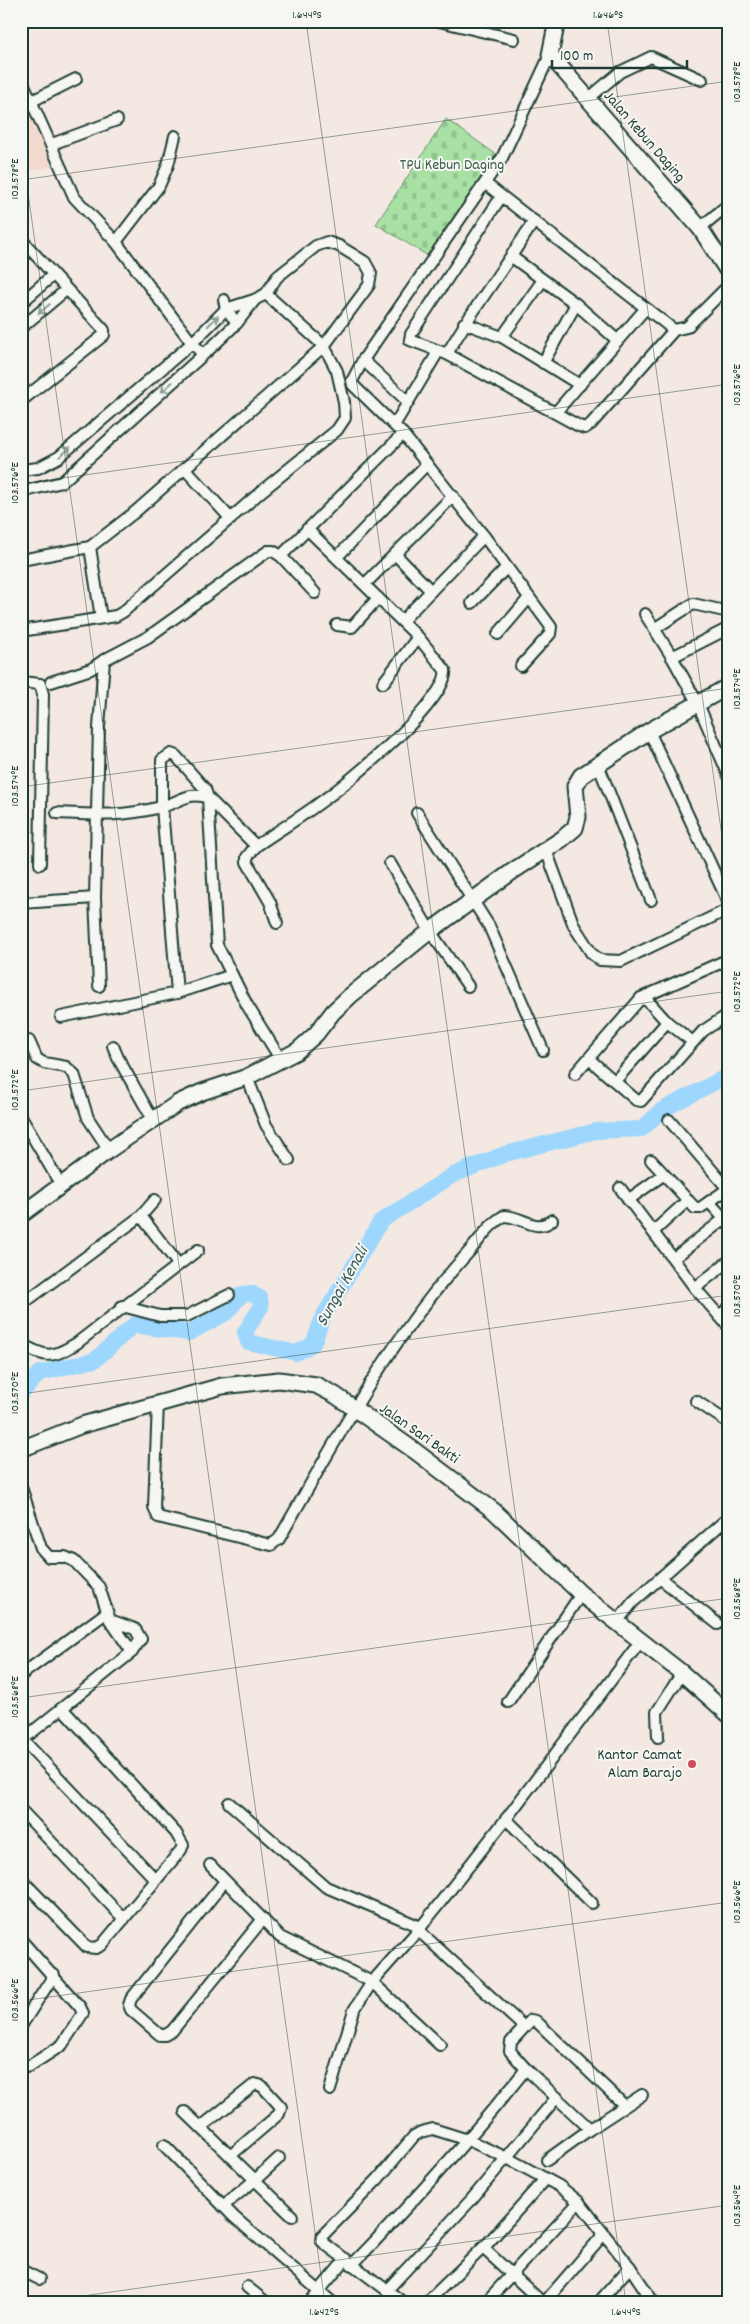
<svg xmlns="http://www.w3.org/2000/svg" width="750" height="2324" font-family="Dekko,sans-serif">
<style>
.built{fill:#f1d9ce}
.cemetery{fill:url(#cemetery-stones);stroke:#648f6c}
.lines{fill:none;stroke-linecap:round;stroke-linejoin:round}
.river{stroke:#9dd7fd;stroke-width:16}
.street-casing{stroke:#1f3d34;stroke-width:14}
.secondary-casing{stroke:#1f3d34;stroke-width:19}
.street{stroke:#f6f6f2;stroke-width:10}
.secondary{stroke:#f6f6f2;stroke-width:15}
.oneway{stroke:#8a9a93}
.ticks{fill:none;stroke:#1f3d34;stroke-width:1;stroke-opacity:0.45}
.poi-dot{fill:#d1495b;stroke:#f6f6f2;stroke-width:2}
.labels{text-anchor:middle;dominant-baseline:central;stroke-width:4;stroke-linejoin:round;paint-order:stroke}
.street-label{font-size:16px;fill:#1f3d34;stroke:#f6f6f2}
.park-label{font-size:16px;fill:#3b5e4b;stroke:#f6f6f2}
.poi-label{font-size:16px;fill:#1f3d34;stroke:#f6f6f2;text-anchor:end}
.water-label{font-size:18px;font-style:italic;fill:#385c5c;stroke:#f6f6f2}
.neatline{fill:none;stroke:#1f3d34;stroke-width:2}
.ticks-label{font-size:12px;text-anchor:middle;fill:#1f3d34}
</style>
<defs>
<pattern id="cemetery-stones" width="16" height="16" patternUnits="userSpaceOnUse" patternTransform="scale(1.25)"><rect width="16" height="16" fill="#a9e1a5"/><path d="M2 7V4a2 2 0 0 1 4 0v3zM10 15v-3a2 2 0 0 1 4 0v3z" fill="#91c28f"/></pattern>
</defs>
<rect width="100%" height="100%" fill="#f4e9e2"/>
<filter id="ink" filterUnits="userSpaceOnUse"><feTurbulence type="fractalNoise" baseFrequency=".02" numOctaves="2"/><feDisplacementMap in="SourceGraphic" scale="10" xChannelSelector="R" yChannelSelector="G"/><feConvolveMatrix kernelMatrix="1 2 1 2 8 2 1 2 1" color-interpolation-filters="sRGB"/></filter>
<g filter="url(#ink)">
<polygon class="built" points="21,93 52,167 21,172"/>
<polygon class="cemetery" points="446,119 497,155 428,256 376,224"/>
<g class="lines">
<polyline class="river" points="21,1393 40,1373 95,1360 134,1325 189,1333 226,1313 242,1294 251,1293 260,1298 261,1307 245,1332 248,1342 296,1353 313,1344 323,1317 381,1221 453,1175 505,1154 596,1131 642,1129 662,1110 729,1075"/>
<defs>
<g id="street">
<polyline points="439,21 514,39"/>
<polyline points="21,78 74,197 116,242 192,343 203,354"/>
<polyline points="588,99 620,72 651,57 702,80"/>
<polyline points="32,101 76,79"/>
<polyline points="52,144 117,120"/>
<polyline points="486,184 674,330"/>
<polyline points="501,197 411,334 410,340 447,354 579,426 585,428 591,424 674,330 687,327 729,285"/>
<polyline points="700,228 729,204"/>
<polyline points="21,239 104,330 104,335 21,401"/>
<polyline points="116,242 159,186 168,165 175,136"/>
<polyline points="512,257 576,304 617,340"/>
<polyline points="224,300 226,309 237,323"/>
<polyline points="21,303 53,275"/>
<polyline points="464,323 502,337 580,385"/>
<polyline points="21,328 66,290"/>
<polyline points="502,337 543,280"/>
<path d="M447,354C473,308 506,266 534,221"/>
<polyline points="363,360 408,402"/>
<polyline points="543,363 576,304"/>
<polyline points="556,412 645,309"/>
<polyline points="395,424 438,352"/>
<polyline points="185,469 231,519"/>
<polyline points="21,470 38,468 59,457 192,343 226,309 254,300 266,294 277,277 316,246 327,242 339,246 365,262 371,273 369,285 324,346 135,512 90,547 21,560"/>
<polyline points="21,492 62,482 214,345 237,323 254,301"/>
<polyline points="90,547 101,618"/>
<polyline points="395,554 431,591"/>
<polyline points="281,556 315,593"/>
<polyline points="337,557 427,464"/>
<polyline points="365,584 453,496"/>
<polyline points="472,603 506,568"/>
<polyline points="645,614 672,657"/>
<polyline points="402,621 484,536"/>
<polyline points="337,625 352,627 378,598"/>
<polyline points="729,628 672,657 698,704 729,776"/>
<polyline points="654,629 693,604 729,612"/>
<polyline points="21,631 116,616 123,612 263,490 337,430 345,418 344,402 337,371 324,346 266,294"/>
<polyline points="498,634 528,599"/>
<polyline points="521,666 550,634 551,627 484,536 403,434 353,385 352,381 363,360 502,158 550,55"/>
<polyline points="21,682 40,684 43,694 40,864"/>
<polyline points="51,682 91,669 104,660 148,637 268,551 273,551 281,556 403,434"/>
<polyline points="383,683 418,637"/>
<polyline points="649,731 729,904"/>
<polyline points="598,764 651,900"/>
<path d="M57,813C96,815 122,817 161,807C178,803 190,790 208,798L256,846L247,857V862L270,902L277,923"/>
<polyline points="417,813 489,926 543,1050"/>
<path d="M256,846C279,830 303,816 325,799C350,781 450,699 445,670L418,637L307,529"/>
<polyline points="546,850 574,926 592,954 600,960 621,961 729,909"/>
<polyline points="390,863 430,931 468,986"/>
<polyline points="21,903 95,898"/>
<polyline points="99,986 95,898 99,727 104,660"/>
<polyline points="177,993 162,807 162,760 171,754 176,756 205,789 208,798 217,945 232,975"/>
<polyline points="641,998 649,1002 667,1022 693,1042"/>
<polyline points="61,1017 177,993 232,975 247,1005 281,1060"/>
<polyline points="29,1041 37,1059 44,1063 66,1067 74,1074 88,1118 109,1150"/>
<polyline points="113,1046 118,1058 153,1120"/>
<polyline points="589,1059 636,1100 641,1101 703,1031 729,1014"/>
<polyline points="575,1074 641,998 729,959"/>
<polyline points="247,1077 266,1125 289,1160"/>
<polyline points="615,1081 667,1022"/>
<polyline points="21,1117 61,1185"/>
<polyline points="669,1120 728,1189"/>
<polyline points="651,1160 695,1208 700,1208 729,1188"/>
<polyline points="620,1188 695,1288 729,1327"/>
<polyline points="628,1200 663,1175"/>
<polyline points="709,1202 729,1224"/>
<polyline points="141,1216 178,1264"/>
<polyline points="653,1232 687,1201"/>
<polyline points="674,1258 724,1219"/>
<polyline points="695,1288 729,1261"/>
<polyline points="21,1305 141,1216 155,1200"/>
<polyline points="122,1306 160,1316 187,1316 229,1295"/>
<polyline points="719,1316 729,1308"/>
<path d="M21,1344C47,1358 51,1359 77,1343L198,1250"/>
<polyline points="696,1401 729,1423"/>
<path d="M158,1403L154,1507L158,1517L271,1545L279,1539C336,1440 390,1338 467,1254C479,1241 489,1224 504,1216C523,1216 536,1234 552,1220"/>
<polyline points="21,1487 41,1548 49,1557 65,1557 74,1561 99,1587 110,1620 135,1629 141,1639 132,1652 21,1741"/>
<polyline points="661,1579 718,1624"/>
<polyline points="110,1620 132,1652"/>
<polyline points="617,1622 633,1602 729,1517"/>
<polyline points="21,1675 106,1613"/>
<polyline points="508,1702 581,1594"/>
<polyline points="658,1737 657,1712 682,1673"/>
<polyline points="23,1740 156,1880"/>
<polyline points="229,1803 326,1887 421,1927"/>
<polyline points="21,1810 124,1919"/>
<polyline points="506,1819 592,1903"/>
<polyline points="210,1865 280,1937 372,1982 421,1927 506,1819 640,1642"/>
<polyline points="21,1879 87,1947 96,1948 102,1945 181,1850 183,1845 176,1833 62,1708"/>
<polyline points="225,1881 131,1999 129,2005 131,2010 160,2035 165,2035 172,2031 263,1919"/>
<polyline points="418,1930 524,2027"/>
<polyline points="21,1940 80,2007 83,2013 62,2045 31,2065 21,2069"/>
<polyline points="21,2026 54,1975"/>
<polyline points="330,2090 354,2010 372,1982 440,2045"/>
<polyline points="185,2112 292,2216"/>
<polyline points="201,2127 255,2084 262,2086 281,2107 279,2114 230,2156"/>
<polyline points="590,2129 526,2069 510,2051 511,2042 531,2020 536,2021 625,2106"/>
<polyline points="164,2145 234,2217 333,2303"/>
<polyline points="547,2160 590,2129 642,2095"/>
<polyline points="223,2206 255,2180 279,2158"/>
<polyline points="483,2248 543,2303"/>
<path d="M352,2265C413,2202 471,2138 526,2069"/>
<polyline points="21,2270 39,2279"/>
<polyline points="247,2287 267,2303"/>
<polyline points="387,2290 471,2200 557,2097"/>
<polyline points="309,2303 346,2259"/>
<polyline points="404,2303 325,2244 321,2240 322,2236 378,2179 414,2136 421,2132 433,2129 468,2140 507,2158 559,2186 579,2202 630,2267 654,2303"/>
<polyline points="426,2303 489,2242 544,2180"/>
<polyline points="485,2303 579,2202"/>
<polyline points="544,2303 603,2235"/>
<polyline points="598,2303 630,2267"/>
</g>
<g id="secondary">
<polyline points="557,21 550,55 700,228 729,273"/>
<polyline points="21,1215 109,1150 178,1103 202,1092 247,1077 297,1051 316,1034 333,1012 350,996 430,931 513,871 562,839 575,828 578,817 575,786 581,776 649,731 729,686"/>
<polyline points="21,1449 82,1425 222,1386 279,1380 316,1385 335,1395 415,1451 494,1511 581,1594 682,1673 729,1715"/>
</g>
</defs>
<use href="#street" class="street-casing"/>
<use href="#secondary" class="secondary-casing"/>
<use href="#street" class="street"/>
<use href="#secondary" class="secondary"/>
</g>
<defs><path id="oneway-shaft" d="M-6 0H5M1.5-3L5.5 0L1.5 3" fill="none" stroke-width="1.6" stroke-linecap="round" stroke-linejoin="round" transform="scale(1.25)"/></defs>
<g class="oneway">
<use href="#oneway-shaft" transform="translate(44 309) rotate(140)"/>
<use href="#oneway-shaft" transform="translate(213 321) rotate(-45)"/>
<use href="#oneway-shaft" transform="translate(167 387) rotate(138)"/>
<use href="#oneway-shaft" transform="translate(65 452) rotate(-41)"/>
</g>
</g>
<path class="ticks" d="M306,21L626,2303M607,21L729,886M21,143L325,2303M21,180L729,81M21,484L729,384M21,787L729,688M21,1091L729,991M21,1394L729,1295M21,1698L729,1598M21,2001L729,1902M21,2288L23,2303M33,2303L729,2205"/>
<circle class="poi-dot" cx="692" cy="1764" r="5"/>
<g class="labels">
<g class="street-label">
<text transform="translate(644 137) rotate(49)">Jalan Kebun Daging</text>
<text transform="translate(419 1434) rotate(35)">Jalan Sari Bakti</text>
</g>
<g class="park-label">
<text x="452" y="165">TPU Kebun Daging</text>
</g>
<g class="poi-label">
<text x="682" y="1755">Kantor Camat<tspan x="682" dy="18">Alam Barajo</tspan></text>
</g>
<g class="water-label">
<text transform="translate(343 1287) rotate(-61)">Sungai Kenali</text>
</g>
</g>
<rect width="750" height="2324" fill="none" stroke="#f6f6f2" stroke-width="55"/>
<path d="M552 60v8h135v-8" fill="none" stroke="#1f3d34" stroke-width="2.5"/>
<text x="560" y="60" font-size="15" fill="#1f3d34" stroke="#f6f6f2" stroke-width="4" paint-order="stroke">100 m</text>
<rect x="28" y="28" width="694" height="2268" class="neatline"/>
<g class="ticks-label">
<text x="307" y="18">1.644°S</text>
<text x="608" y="18">1.646°S</text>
<text transform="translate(736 82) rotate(-90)" y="4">103.578°E</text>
<text transform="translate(14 179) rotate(-90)" y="4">103.578°E</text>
<text transform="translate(736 385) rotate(-90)" y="4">103.576°E</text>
<text transform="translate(14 483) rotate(-90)" y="4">103.576°E</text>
<text transform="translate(736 689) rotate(-90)" y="4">103.574°E</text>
<text transform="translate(14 786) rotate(-90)" y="4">103.574°E</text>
<text transform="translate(736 992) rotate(-90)" y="4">103.572°E</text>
<text transform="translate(14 1090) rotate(-90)" y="4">103.572°E</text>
<text transform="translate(736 1296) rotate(-90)" y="4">103.570°E</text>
<text transform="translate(14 1393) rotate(-90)" y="4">103.570°E</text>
<text transform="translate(736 1599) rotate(-90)" y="4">103.568°E</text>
<text transform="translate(14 1697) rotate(-90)" y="4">103.568°E</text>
<text transform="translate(736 1902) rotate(-90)" y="4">103.566°E</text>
<text transform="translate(14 2000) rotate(-90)" y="4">103.566°E</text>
<text transform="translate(736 2206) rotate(-90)" y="4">103.564°E</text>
<text x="324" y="2315">1.642°S</text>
<text x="626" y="2315">1.644°S</text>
</g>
</svg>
